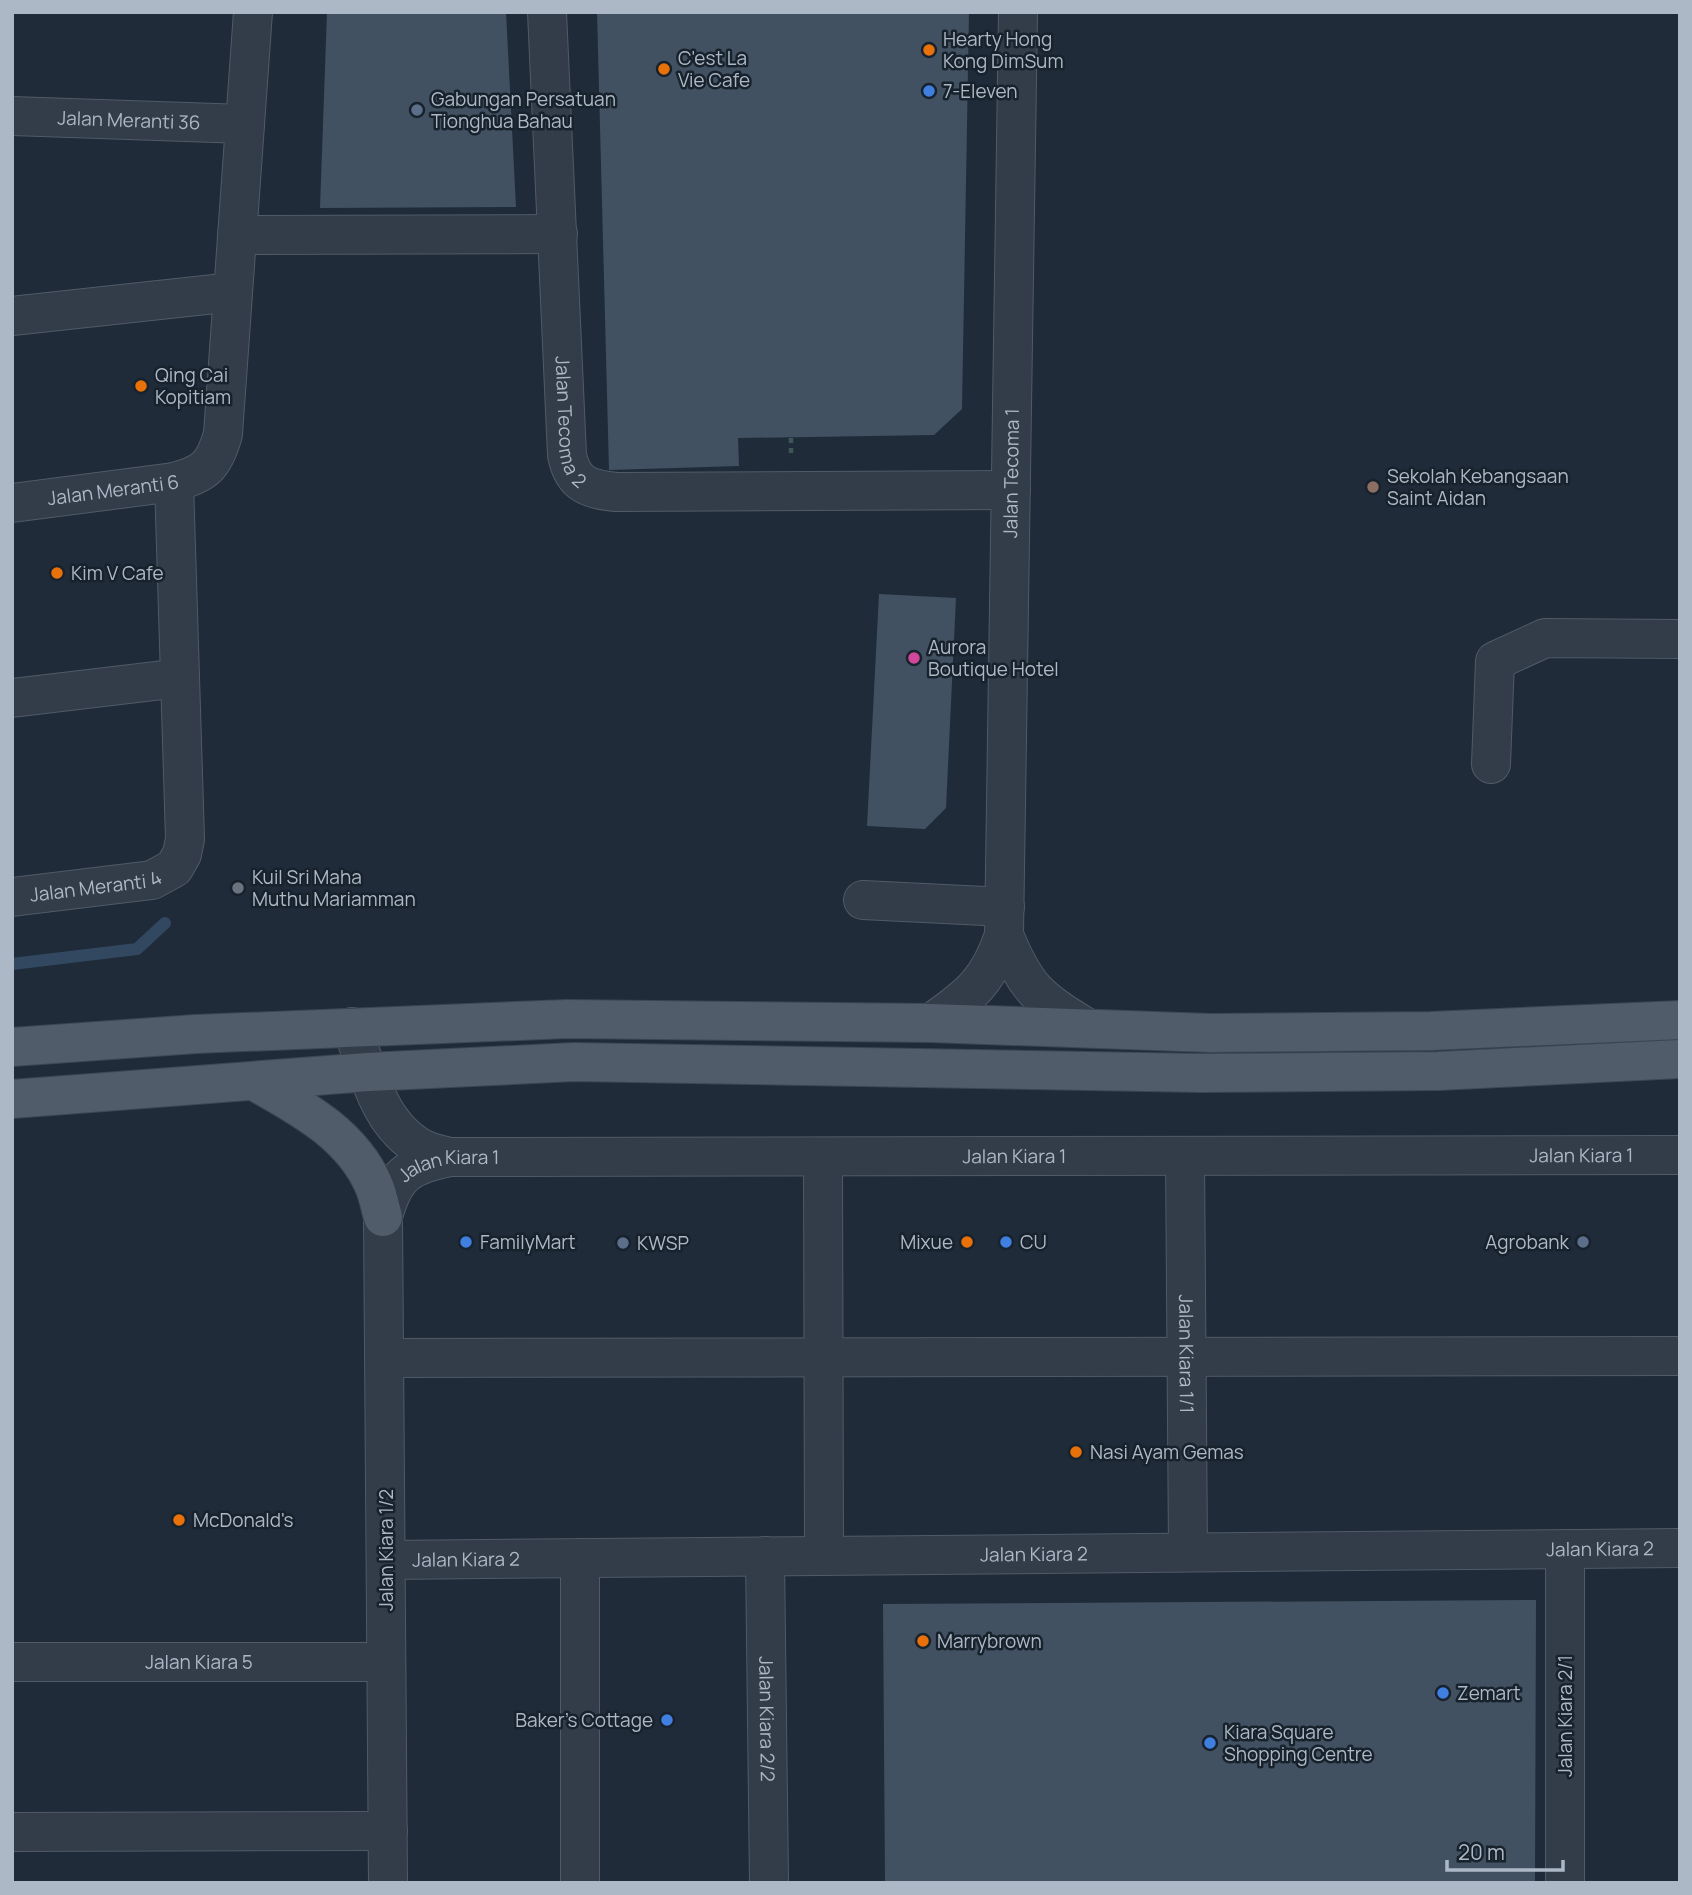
<svg xmlns="http://www.w3.org/2000/svg" width="1692" height="1895" font-family="Manrope,sans-serif">
<style>
.lines{fill:none;stroke-linecap:round;stroke-linejoin:round}
.stream{stroke:#324861;stroke-width:12}
.building{fill:#425161}
.minor-casing{stroke:#505b67;stroke-width:40}
.major-casing{stroke:#3c4653;stroke-width:40}
.path{stroke:#3f5557;stroke-width:4.5;stroke-dasharray:5 5;stroke-linecap:butt}
.minor{stroke:#333d49;stroke-width:38}
.major{stroke:#505c69;stroke-width:38}
.food-dot{fill:#e8710a;stroke:#18222d;stroke-width:2.5}
.shop-dot{fill:#3f7fe0;stroke:#18222d;stroke-width:2.5}
.service-dot{fill:#5c6f8a;stroke:#18222d;stroke-width:2.5}
.education-dot{fill:#8d6e63;stroke:#18222d;stroke-width:2.5}
.hotel-dot{fill:#d1479c;stroke:#18222d;stroke-width:2.5}
.worship-dot{fill:#6b7280;stroke:#18222d;stroke-width:2.5}
.labels{text-anchor:middle;dominant-baseline:central;stroke-width:5;stroke-linejoin:round;paint-order:stroke}
.poi-label{font-size:19px;fill:#adb8c6;stroke:#18222d;text-anchor:start}
.street-label{font-size:19px;fill:#adb8c6;stroke:#18222d}
</style>
<rect width="100%" height="100%" fill="#1f2b39"/>
<g class="lines">
<polyline class="stream" points="12,964 137,949 165,923"/>
</g>
<g class="building">
<polygon points="327,12 506,12 516,207 320,208"/>
<polygon points="597,12 969,12 962,409 934,435 738,438 739,466 609,470"/>
<polygon points="879,594 956,598 946,808 925,829 867,826"/>
<polygon points="1536,1600 1535,1883 885,1883 883,1604"/>
</g>
<g class="lines">
<defs>
<g id="minor">
<path id="s1" d="M547,12L567,455C573,485 589,489 616,492L1011,490"/>
<path id="s2" d="M12,116L245,124"/>
<polyline points="237,235 558,234"/>
<polyline points="12,316 233,292"/>
<path id="s3" d="M12,503L174,482C205,474 214,466 223,434L253,12"/>
<polyline points="12,698 180,678"/>
<polyline points="1491,764 1495,661 1545,638 1680,639"/>
<path id="s4" d="M12,897L152,880L174,868L182,854L185,839L174,482"/>
<polyline points="863,900 1005,907"/>
<path d="M1004,935C1026,989 1038,998 1087,1028"/>
<path id="s5" d="M931,1023C970,996 989,981 1004,935L1018,12"/>
<path d="M352,1027C368,1071 378,1125 423,1149C431,1153 441,1155 450,1157"/>
<path id="s6" d="M1185,1156L1188,1552"/>
<polyline points="823,1157 824,1556"/>
<polyline points="384,1358 1680,1356"/>
<path id="s7" d="M765,1556L769,1883"/>
<path id="s8" d="M386,1560L1680,1548"/>
<path id="s9" d="M12,1662H386"/>
<polyline points="12,1832 388,1831"/>
<path id="s10" d="M388,1883L383,1217C394,1175 408,1165 450,1157L1680,1155"/>
<polyline points="580,1883 580,1558"/>
<polyline points="1565,1883 1565,1549"/>
</g>
<g id="major">
<polyline points="12,1047 196,1034 567,1019 931,1023 1210,1033 1431,1031 1680,1020"/>
<path d="M254,1081C300,1107 352,1134 374,1186C378,1195 380,1207 383,1217"/>
<polyline points="12,1099 368,1072 574,1062 1202,1073 1438,1071 1680,1059"/>
</g>
</defs>
<use href="#minor" class="minor-casing"/>
<use href="#major" class="major-casing"/>
<polyline class="path" points="791,438 791,454"/>
<use href="#minor" class="minor"/>
<use href="#major" class="major"/>
</g>
<g class="food-dot">
<circle cx="929" cy="50" r="7"/>
<circle cx="664" cy="69" r="7"/>
<circle cx="141" cy="386" r="7"/>
<circle cx="57" cy="573" r="7"/>
<circle cx="967" cy="1242" r="7"/>
<circle cx="1076" cy="1452" r="7"/>
<circle cx="179" cy="1520" r="7"/>
<circle cx="923" cy="1641" r="7"/>
</g>
<g class="shop-dot">
<circle cx="929" cy="91" r="7"/>
<circle cx="466" cy="1242" r="7"/>
<circle cx="1006" cy="1242" r="7"/>
<circle cx="1443" cy="1693" r="7"/>
<circle cx="667" cy="1720" r="7"/>
<circle cx="1210" cy="1743" r="7"/>
</g>
<g class="service-dot">
<circle cx="417" cy="110" r="7"/>
<circle cx="1583" cy="1242" r="7"/>
<circle cx="623" cy="1243" r="7"/>
</g>
<circle class="education-dot" cx="1373" cy="487" r="7"/>
<circle class="hotel-dot" cx="914" cy="658" r="7"/>
<circle class="worship-dot" cx="238" cy="888" r="7"/>
<g class="labels">
<g class="poi-label">
<text x="943" y="39">Hearty Hong<tspan x="943" dy="22">Kong DimSum</tspan></text>
<text x="678" y="58">C'est La<tspan x="678" dy="22">Vie Cafe</tspan></text>
<text x="943" y="91">7-Eleven</text>
<text x="431" y="99">Gabungan Persatuan<tspan x="431" dy="22">Tionghua Bahau</tspan></text>
<text x="155" y="375">Qing Cai<tspan x="155" dy="22">Kopitiam</tspan></text>
<text x="1387" y="476">Sekolah Kebangsaan<tspan x="1387" dy="22">Saint Aidan</tspan></text>
<text x="71" y="573">Kim V Cafe</text>
<text x="928" y="647">Aurora<tspan x="928" dy="22">Boutique Hotel</tspan></text>
<text x="252" y="877">Kuil Sri Maha<tspan x="252" dy="22">Muthu Mariamman</tspan></text>
<text x="480" y="1242">FamilyMart</text>
<text x="953" y="1242" text-anchor="end">Mixue</text>
<text x="1020" y="1242">CU</text>
<text x="1569" y="1242" text-anchor="end">Agrobank</text>
<text x="637" y="1243">KWSP</text>
<text x="1090" y="1452">Nasi Ayam Gemas</text>
<text x="193" y="1520">McDonald's</text>
<text x="937" y="1641">Marrybrown</text>
<text x="1457" y="1693">Zemart</text>
<text x="653" y="1720" text-anchor="end">Baker's Cottage</text>
<text x="1224" y="1732">Kiara Square<tspan x="1224" dy="22">Shopping Centre</tspan></text>
</g>
<g class="street-label">
<text stroke="none"><textPath href="#s2" startOffset="117">Jalan Meranti 36</textPath></text>
<text stroke="none"><textPath href="#s1" startOffset="411">Jalan Tecoma 2</textPath></text>
<text stroke="none"><textPath href="#s5" startOffset="579">Jalan Tecoma 1</textPath></text>
<text stroke="none"><textPath href="#s3" startOffset="102">Jalan Meranti 6</textPath></text>
<text stroke="none"><textPath href="#s4" startOffset="84">Jalan Meranti 4</textPath></text>
<text stroke="none"><textPath href="#s10" startOffset="1895">Jalan Kiara 1</textPath></text>
<text stroke="none"><textPath href="#s10" startOffset="1328">Jalan Kiara 1</textPath></text>
<text stroke="none"><textPath href="#s10" startOffset="761">Jalan Kiara 1</textPath></text>
<text stroke="none"><textPath href="#s6" startOffset="198">Jalan Kiara 1/1</textPath></text>
<text stroke="none"><textPath href="#s8" startOffset="1214">Jalan Kiara 2</textPath></text>
<text transform="translate(386 1550) rotate(-90)">Jalan Kiara 1/2</text>
<text stroke="none"><textPath href="#s8" startOffset="648">Jalan Kiara 2</textPath></text>
<text stroke="none"><textPath href="#s8" startOffset="80">Jalan Kiara 2</textPath></text>
<text stroke="none"><textPath href="#s9" startOffset="187">Jalan Kiara 5</textPath></text>
<text transform="translate(1565 1716) rotate(-90)">Jalan Kiara 2/1</text>
<text stroke="none"><textPath href="#s7" startOffset="163">Jalan Kiara 2/2</textPath></text>
</g>
</g>
<rect width="1692" height="1895" fill="none" stroke="#adb8c6" stroke-width="28"/>
<path d="M1447 1860v10h116v-10" fill="none" stroke="#adb8c6" stroke-width="3.5"/>
<text x="1458" y="1860" font-size="21" fill="#adb8c6" stroke="#18222d" stroke-width="5" paint-order="stroke">20 m</text>
</svg>
